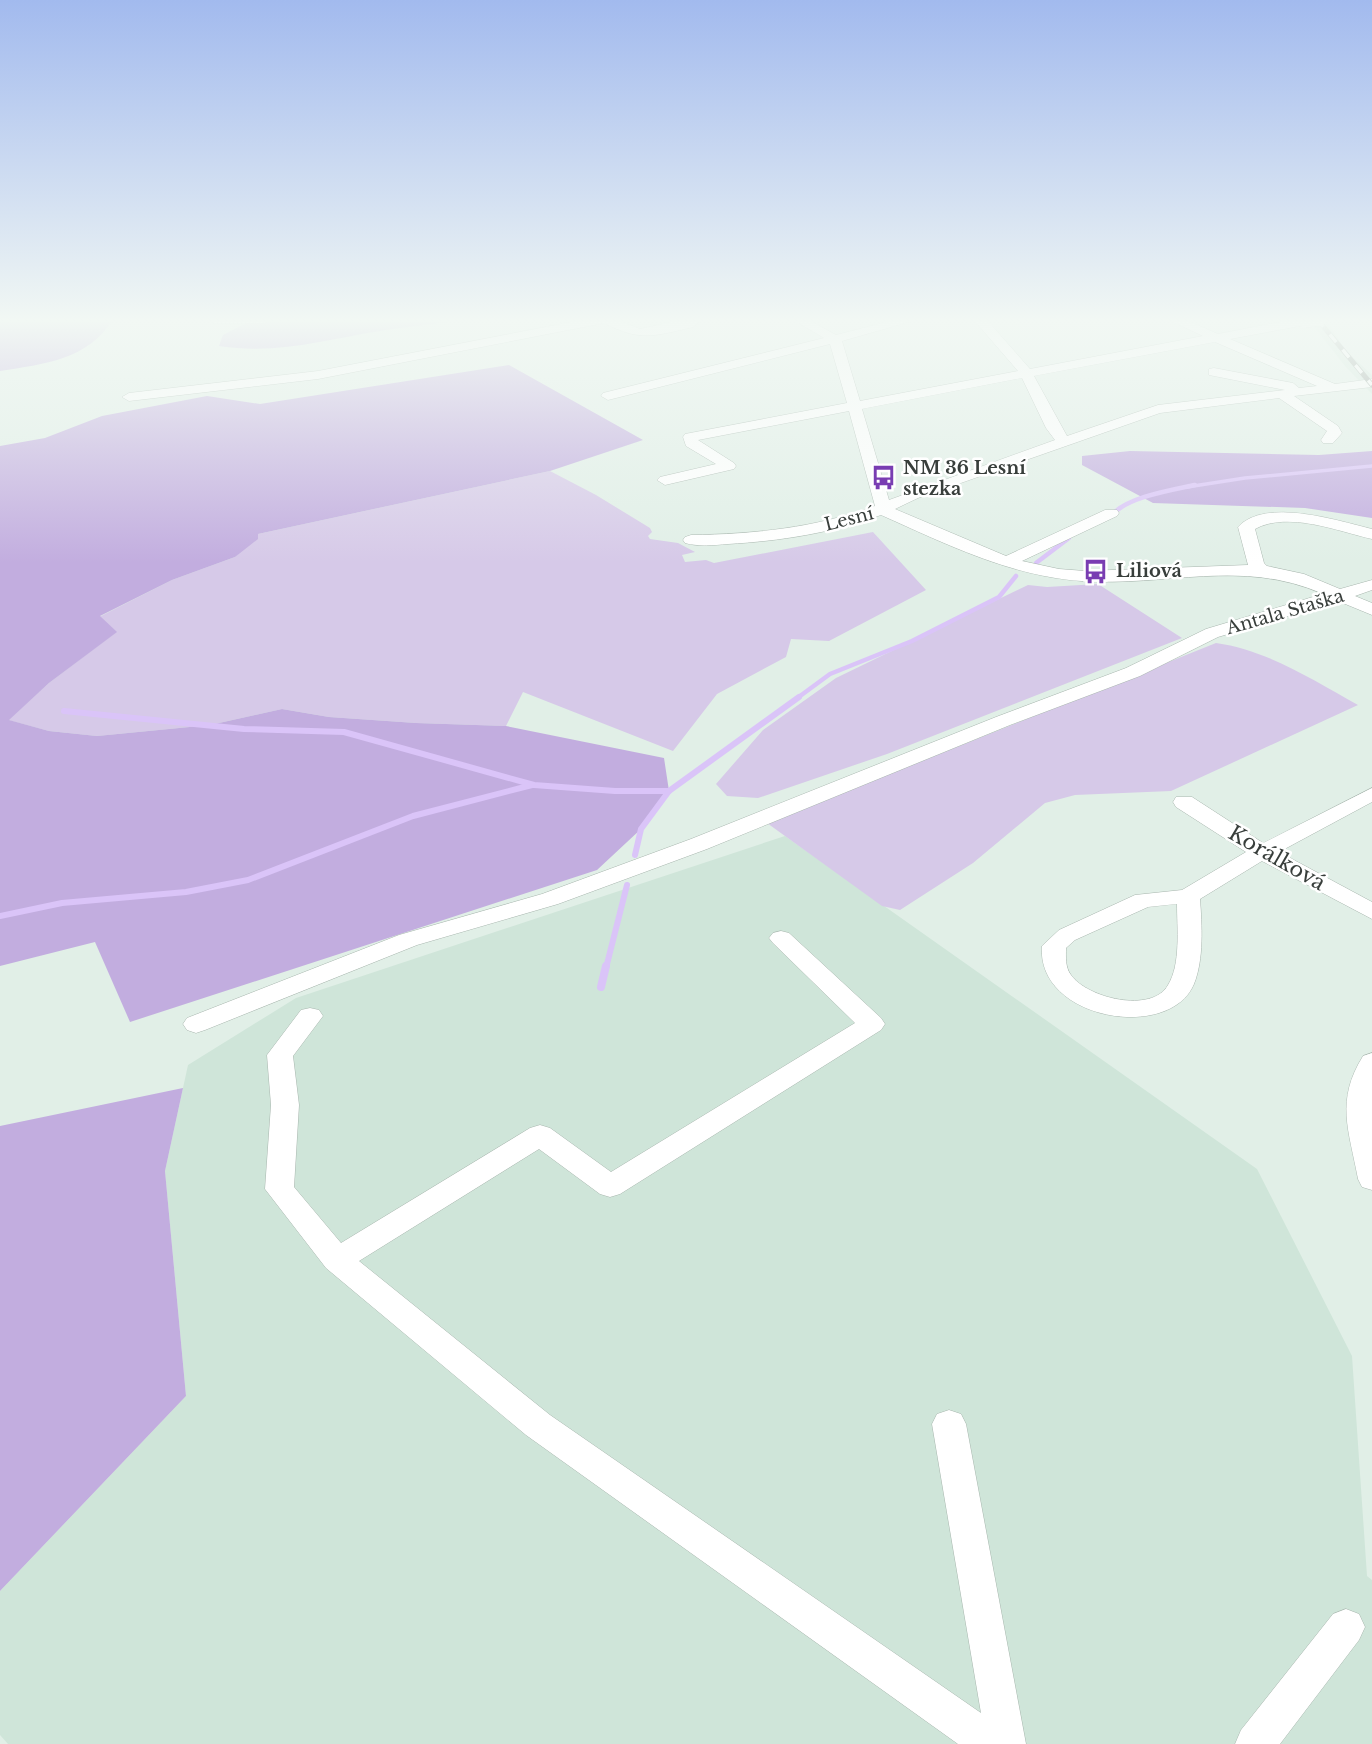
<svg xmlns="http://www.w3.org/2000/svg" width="1372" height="1744" font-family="'Libre Baskerville',serif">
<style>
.built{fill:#cfe5d9}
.green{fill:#d6c9e8}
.forest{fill:#c2addf}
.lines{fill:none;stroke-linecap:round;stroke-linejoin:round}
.stream-far3{stroke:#dac4f8;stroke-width:3.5}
.stream-far2{stroke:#dac4f8;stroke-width:4.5}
.stream-far1{stroke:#dac4f8;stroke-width:6}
.stream{stroke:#dac4f8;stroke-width:8}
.minor-casing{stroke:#a8b6ae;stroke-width:1}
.minor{fill:#fff;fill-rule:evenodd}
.rail-casing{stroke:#8f9a94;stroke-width:5}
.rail{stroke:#fff;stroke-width:3.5;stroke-dasharray:10;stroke-linecap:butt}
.minor-bridge-casing{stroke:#a8b6ae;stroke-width:14;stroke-linecap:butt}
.minor-bridge{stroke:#fff;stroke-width:13}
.labels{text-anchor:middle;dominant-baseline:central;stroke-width:5;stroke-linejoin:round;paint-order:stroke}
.far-poi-label{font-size:18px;font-weight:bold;fill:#383e3b;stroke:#fff;text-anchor:start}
.far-street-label{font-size:18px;fill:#383e3b;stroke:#fff}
.street-label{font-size:21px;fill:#383e3b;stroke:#fff}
</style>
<rect width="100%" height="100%" fill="#e1efe7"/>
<g class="built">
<polygon points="1308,319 1325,319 1346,351 1372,375 1372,394 1345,366"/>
<polygon points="785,836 1257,1169 1352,1356 1367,1576 1372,1580 1372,1744 8,1744 0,1735 0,1591 186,1396 165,1171 188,1065 296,998"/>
</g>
<g class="green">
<polygon points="550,471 596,495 650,528 652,532 648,536 650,539 678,543 695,552 682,555 685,562 706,560 714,563 873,532 926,590 829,641 791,639 786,657 717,694 673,751 523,692 506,726 416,723 329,717 282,709 210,725 97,736 49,731 8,720 49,683 116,632 99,617 172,580 235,557 258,534"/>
<polygon points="1098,584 1182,638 887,754 758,798 727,796 716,784 763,730 836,678 1028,585 1047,587"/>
<path d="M1216,643C1267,650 1313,680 1358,705L1171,791L1075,795L1045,803L973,863L900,910L882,906L767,823Z"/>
</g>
<g class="forest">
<path d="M11,319H113C88,360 44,364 0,371V321Z"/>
<path d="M254,319H488C454,321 419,325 386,330C327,339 279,355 219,346L223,335Z"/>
<polygon points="509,365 643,440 550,471 258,534 258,539 235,557 172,580 100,616 117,632 49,683 9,720 49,731 97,736 210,725 282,709 329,717 416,723 506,726 664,758 669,791 641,829 597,870 130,1022 95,942 0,966 0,446 45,438 102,416 207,396 260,404"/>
<polygon points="1130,451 1319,455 1372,451 1372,518 1305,508 1153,503 1082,465 1082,456"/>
<polygon points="183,1088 165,1171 186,1396 0,1591 0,1126"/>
</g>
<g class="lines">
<polyline class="stream-far3" points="1187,487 1245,478 1372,466"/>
<g class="stream-far2">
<path d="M1112,515C1127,497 1172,490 1195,485"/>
<polyline points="1036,563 1069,538"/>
<polyline points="796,699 830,674 912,641 999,597 1016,576"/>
</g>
<g class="stream-far1">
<polyline points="64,711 244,729 344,732 534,785 615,791 669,791"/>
<polyline points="635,855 641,829 669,791 799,697"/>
<polyline points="0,916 62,903 186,892 248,880 413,816 532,785"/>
<polyline points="606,968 627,885"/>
</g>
<polyline class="stream" points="601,987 606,966"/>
<defs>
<g id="minor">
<polygon points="207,319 271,319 265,323 213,323"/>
<path d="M587,319H615L640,329L685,319L700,321L693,327C654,336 641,342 604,323L318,379L129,401L122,397L129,393L318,371Z"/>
<path d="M792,319H807L836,335L898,319H919L842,341L860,401L1018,371L973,319H986L1030,369L1203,336L1167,319H1184L1218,334L1296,319H1310L1309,324L1305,325L1230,339L1335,384L1372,379V387L1294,396L1338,426L1342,433L1333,443H1323L1321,440L1327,431L1279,398L1160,413L918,498L895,509L1006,556L1105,510H1117L1119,513L1117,516L1022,561L1059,569L1085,571L1248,565L1238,527C1265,497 1339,521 1372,529V539C1337,531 1288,511 1255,529L1264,563L1267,566L1304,574L1340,589L1372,580V590L1355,596L1372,603V615L1338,601L1218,637L1140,676L1010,725L707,849L558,904L417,945L205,1030L196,1033L187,1030L183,1024L187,1018L399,935L542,894L691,839L996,717L1126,668L1206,629L1323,594C1242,558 1165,587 1082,581C1010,576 946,544 881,515C832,533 780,541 728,544C714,545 699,547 685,543L683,540L685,537L691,535C754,534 815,528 875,506L849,411L698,440L734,463L736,466L734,469L665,485L657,480L660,477L716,464L686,446L683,437L685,434L847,403L830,344L608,400L601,396L603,393L824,338ZM1215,342L1317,386L1299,388L1293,383L1214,368L1209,369V375L1285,390L1158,405L1067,436L1034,376ZM1022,378L1046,428L1055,440L889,500L862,409Z"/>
<path d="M1372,788V802L1279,852L1372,902V919L1262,861L1200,899C1202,925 1204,959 1194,984C1170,1042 1036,1020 1042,946L1059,930L1135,895L1182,890L1246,852L1176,807L1173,802L1176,797H1192L1263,843ZM1177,904C1177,928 1181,964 1168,985C1152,1014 1087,998 1071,975C1065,967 1066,957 1066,948L1075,940L1148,907Z"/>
<polygon points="781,931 789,933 881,1018 885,1024 881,1030 620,1194 610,1197 600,1194 539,1149 359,1261 550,1415 981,1713 932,1424 937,1414 949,1410 961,1414 966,1424 1026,1744 958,1744 526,1435 326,1268 265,1189 271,1105 267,1055 301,1010 310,1008 319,1010 323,1016 293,1056 299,1105 294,1187 341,1243 530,1128 540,1125 550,1128 611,1172 855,1023 773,943 769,938 773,933"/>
<path d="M1372,1053V1190L1362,1187L1358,1179C1349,1130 1335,1101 1363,1056Z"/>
<polygon points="1346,1609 1359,1614 1365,1627 1359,1640 1280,1744 1235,1744 1241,1730 1333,1614"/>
</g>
</defs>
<use href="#minor" class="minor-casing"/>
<use href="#minor" class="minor"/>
<defs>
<polyline id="rail" points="1317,319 1372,385"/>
</defs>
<use href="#rail" class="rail-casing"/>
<use href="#rail" class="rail"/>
<defs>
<polyline id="minor-bridge" points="1305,321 1320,319"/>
</defs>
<use href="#minor-bridge" class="minor-bridge-casing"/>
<use href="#minor-bridge" class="minor-bridge"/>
</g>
<linearGradient id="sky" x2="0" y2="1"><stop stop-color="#a2baee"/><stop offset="0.57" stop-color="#f2f8f4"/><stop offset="1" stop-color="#f2f8f4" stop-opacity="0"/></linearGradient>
<rect width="1372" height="563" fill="url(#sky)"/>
<defs>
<symbol id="bus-bare" viewBox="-9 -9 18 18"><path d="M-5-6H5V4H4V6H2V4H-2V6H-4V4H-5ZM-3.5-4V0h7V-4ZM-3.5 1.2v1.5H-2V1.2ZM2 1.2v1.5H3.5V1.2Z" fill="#793db2" stroke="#fff" stroke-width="2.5" paint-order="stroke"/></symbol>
</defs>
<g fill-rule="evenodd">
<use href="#bus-bare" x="866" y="460" width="35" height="35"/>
<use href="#bus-bare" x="1078" y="554" width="35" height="35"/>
</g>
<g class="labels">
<g class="far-poi-label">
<text x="903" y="468">NM 36 Lesní<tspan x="903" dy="21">stezka</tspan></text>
<text x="1116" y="571">Liliová</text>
</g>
<g class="far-street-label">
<text transform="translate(849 519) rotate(-14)">Lesní</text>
<text transform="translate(1285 612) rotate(-16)">Antala Staška</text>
</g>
<g class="street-label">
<text transform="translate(1277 858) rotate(30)">Korálková</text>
</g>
</g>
</svg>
